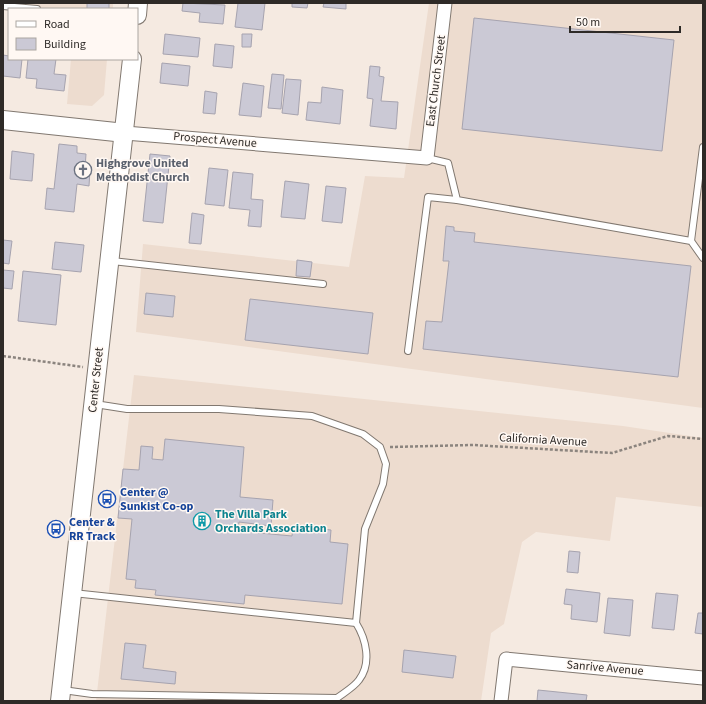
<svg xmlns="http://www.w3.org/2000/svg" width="706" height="704" font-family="'Source Sans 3',sans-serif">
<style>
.built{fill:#eddccf}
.building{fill:#cbc9d5;stroke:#a6a3af}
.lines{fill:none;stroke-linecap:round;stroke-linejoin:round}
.lane-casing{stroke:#817870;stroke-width:8}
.street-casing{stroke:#817870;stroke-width:15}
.secondary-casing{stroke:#817870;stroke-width:20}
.path{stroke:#8b847e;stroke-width:2.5;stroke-dasharray:3 2;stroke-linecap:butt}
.lane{stroke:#fff;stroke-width:6}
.street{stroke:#fff;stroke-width:13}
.secondary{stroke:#fff;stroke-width:18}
.labels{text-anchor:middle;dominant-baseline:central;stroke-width:3;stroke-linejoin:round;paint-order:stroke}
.street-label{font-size:12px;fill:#2e2a27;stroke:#fff8f3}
.worship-label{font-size:12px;font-weight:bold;fill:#5b616d;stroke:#fff8f3;text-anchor:start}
.transit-label{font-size:12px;font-weight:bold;fill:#164399;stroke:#fff8f3;text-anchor:start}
.culture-label{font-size:12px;font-weight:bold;fill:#0d838f;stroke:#fff8f3;text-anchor:start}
</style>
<rect width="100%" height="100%" fill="#f5eae1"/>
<g class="built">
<polygon points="3,3 113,3 113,9 11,9 3,8"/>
<polygon points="429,3 703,3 703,408 136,332 143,244 349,267 365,176 404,178"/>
<polygon points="71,59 107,59 104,95 92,106 67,104"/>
<polygon points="134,375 623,426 703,438 703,507 616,497 610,541 536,532 522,542 504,624 491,633 481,701 96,701"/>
</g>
<g class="building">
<rect x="87" y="3" width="22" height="6"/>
<polygon points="183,3 225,5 223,24 199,22 200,13 182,11"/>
<polygon points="238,3 265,3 262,30 235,27"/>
<polygon points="292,3 308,3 307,8 292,7"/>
<polygon points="324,3 346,3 346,9 323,7"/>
<polygon points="474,18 674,40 662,151 462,129"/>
<polygon points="165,34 200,38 198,57 163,54"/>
<polygon points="242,34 252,34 251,47 242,47"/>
<polygon points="215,44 234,46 232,68 213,66"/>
<polygon points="3,55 9,56 9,59 22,59 20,78 3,76"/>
<polygon points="28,59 56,59 54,74 66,75 64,91 36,88 37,79 26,78"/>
<polygon points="162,63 190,66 188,86 160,83"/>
<polygon points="370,66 380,67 379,76 384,77 381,101 398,102 396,129 370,126 373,99 367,98"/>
<polygon points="272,74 284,75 281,109 268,108"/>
<polygon points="286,79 301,80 298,115 282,113"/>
<polygon points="243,83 264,86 261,117 239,115"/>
<polygon points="322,87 343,90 340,124 306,120 308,102 321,103"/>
<polygon points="205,91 217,93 215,114 203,113"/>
<polygon points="59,144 77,146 77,153 86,154 85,169 90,170 89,186 77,184 74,212 45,209 47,188 54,189"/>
<polygon points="12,151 34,154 32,181 10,179"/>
<polygon points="150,154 170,156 163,223 143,221"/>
<polygon points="209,168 228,170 224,206 205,204"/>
<polygon points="233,172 253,174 251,199 263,200 261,227 248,226 250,210 229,208"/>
<polygon points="285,181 309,184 305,219 281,217"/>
<polygon points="326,186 346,188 342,223 322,221"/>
<polygon points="192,213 204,215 201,244 189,243"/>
<polygon points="446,226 454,227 454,231 475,233 474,242 691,266 678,377 423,349 426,321 442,322 449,261 443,261"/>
<polygon points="3,240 12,241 9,264 3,263"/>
<polygon points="55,242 84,245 81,272 52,269"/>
<polygon points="297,260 312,262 310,277 296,276"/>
<polygon points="3,270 14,271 12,289 3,288"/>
<polygon points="23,271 61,275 56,325 18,321"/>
<polygon points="146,293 175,296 173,317 144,314"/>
<polygon points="250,299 373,313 368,354 245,340"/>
<polygon points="165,439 244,447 240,497 273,500 271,526 239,522 238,531 292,536 293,526 331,530 330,542 348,544 342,604 245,595 244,604 155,595 156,590 135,588 136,580 126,579 132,519 118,518 123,469 139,470 141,446 153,447 152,459 163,460"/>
<polygon points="569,551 580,552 578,573 567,572"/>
<polygon points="566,589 600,593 597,622 571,619 572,605 564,604"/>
<polygon points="656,593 678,595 674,630 652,628"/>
<polygon points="608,598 633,600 630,636 604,633"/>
<polygon points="698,613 703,613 703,634 695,633"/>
<polygon points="125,643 146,645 143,668 176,672 175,684 121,679"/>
<polygon points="404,650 456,656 453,678 402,672"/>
<polygon points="538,690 587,695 586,701 537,701"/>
</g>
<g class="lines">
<defs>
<g id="lane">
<polyline points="3,6 37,9"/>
<polyline points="427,158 448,163 457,200 691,241 703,258"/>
<polyline points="691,241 703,147"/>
<polyline points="112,261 323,284"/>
<polyline points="408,351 428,197 457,200"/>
<polyline points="73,593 356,623 365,529 383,484 386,464 380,447 363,434 312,416 219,409 127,409 95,404"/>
<path d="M63,690L92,694L337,698C345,692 354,687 359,680C372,663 366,639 356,623"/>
</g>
<g id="street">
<polyline points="125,133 427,158 445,3"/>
<polyline points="501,701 506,659 703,678"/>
</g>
<g id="secondary">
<polyline points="137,15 138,3"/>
<polyline points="3,120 125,133"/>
<polyline points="60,701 132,59"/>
</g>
</defs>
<use href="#lane" class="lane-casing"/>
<use href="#street" class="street-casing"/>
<use href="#secondary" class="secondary-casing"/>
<g class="path">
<polyline points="3,356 83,367"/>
<polyline points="390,447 473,445 612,453 668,436 703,439"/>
</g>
<use href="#lane" class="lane"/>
<use href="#street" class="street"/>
<use href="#secondary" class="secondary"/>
</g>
<defs>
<symbol id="church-ring" viewBox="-11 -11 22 22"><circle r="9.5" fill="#fff8f3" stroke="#6b7280" stroke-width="1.5"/><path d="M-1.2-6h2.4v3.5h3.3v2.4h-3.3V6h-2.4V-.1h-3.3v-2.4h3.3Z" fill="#6b7280"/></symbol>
<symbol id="bus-ring" viewBox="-11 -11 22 22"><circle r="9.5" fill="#fff8f3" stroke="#1a4fb4" stroke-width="1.5"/><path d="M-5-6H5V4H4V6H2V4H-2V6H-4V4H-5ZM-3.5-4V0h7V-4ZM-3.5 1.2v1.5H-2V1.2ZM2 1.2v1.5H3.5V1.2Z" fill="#1a4fb4"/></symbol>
<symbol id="building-ring" viewBox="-11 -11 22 22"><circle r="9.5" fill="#fff8f3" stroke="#0f9aa8" stroke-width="1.5"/><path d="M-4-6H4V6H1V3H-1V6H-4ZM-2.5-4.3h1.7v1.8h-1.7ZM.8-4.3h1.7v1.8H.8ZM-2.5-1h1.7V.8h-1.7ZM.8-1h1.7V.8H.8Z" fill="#0f9aa8"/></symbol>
</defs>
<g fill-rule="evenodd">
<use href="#church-ring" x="73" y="160" width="20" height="20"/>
<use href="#bus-ring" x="97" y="489" width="20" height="20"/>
<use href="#building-ring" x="192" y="511" width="20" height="20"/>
<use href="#bus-ring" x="46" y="519" width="20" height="20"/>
</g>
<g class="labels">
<g class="street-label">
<text transform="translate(436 81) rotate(-83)">East Church Street</text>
<text transform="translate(215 140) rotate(5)">Prospect Avenue</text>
<text transform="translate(96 380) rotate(-84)">Center Street</text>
<text transform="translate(543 440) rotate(3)">California Avenue</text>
<text transform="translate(605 668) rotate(5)">Sanrive Avenue</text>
</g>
<g class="worship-label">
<text x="96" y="163">Highgrove United<tspan x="96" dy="14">Methodist Church</tspan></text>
</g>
<g class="transit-label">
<text x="120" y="492">Center @<tspan x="120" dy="14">Sunkist Co-op</tspan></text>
<text x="69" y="522">Center &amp;<tspan x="69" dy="14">RR Track</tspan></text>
</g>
<g class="culture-label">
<text x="215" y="514">The Villa Park<tspan x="215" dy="14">Orchards Association</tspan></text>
</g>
</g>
<rect width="706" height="704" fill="none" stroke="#2e2a27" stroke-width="8"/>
<rect x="8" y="8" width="130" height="52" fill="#fff8f3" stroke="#aba6a1"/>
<rect x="16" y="21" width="20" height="6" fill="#ffffff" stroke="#aba6a1"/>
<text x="44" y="28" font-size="12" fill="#2e2a27">Road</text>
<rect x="16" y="38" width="20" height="12" fill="#cbc9d5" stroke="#aba6a1"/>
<text x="44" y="48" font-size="12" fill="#2e2a27">Building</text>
<path d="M570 26v6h110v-6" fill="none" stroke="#2e2a27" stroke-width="2"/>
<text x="576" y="26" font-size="12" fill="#2e2a27" stroke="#fff8f3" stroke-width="3" paint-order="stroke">50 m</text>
</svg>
